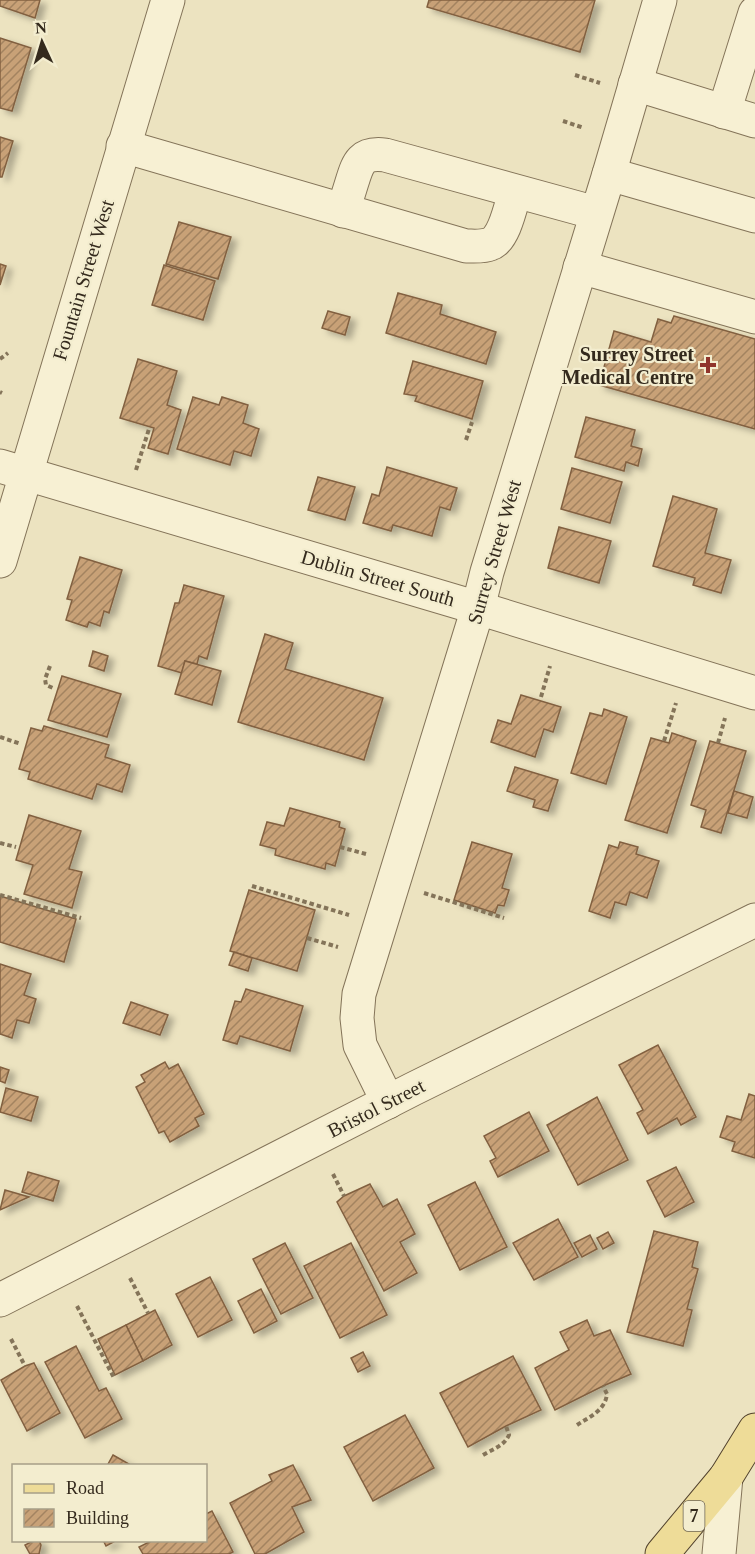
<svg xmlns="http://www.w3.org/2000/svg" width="755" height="1554" font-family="'Times New Roman',serif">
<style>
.building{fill:url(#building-hatch);stroke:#826040;stroke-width:1.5;filter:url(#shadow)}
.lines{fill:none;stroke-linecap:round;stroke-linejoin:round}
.minor-casing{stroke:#847459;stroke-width:35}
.major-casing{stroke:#52422d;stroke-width:35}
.path{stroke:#847459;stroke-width:4;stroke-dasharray:4.5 3;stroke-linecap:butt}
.minor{stroke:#f7f0d3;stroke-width:33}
.major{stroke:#eedc98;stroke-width:33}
.poi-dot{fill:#90342b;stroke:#f3edcf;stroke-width:2}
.labels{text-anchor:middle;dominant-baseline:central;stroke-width:4.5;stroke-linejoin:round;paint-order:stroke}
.shield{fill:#f3edcf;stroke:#6d6452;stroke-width:1.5}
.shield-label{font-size:18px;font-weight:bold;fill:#342a1d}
.street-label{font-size:20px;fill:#342a1d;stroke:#f3edcf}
.poi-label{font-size:20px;font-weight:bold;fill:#342a1d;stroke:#f3edcf;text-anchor:end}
</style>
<defs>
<pattern id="building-hatch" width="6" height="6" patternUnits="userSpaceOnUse" patternTransform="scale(1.5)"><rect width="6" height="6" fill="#c8a177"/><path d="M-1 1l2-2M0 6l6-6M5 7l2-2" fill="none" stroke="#a38361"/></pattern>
<filter id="shadow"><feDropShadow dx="6" dy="4" stdDeviation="3" flood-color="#0004"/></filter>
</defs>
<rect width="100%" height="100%" fill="#ece3c0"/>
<g class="building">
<polygon points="0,0 40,0 35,18 0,6"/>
<polygon points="429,0 595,0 580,52 427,7"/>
<polygon points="0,38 31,48 12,111 0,108"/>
<polygon points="0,137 13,141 2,177 0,177"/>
<polygon points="179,222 231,237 218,279 166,264"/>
<polygon points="0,264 6,266 0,285"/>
<polygon points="164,265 215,281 203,320 152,305"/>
<polygon points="398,293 442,305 440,314 496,332 486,364 386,333"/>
<polygon points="328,311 350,317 345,335 322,328"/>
<polygon points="674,316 755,339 755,429 599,385 614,331 651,342 658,319 671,323"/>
<polygon points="138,359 177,371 167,405 181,410 168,454 148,448 154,428 120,418"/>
<polygon points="413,361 483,381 472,419 415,401 417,396 404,394"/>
<polygon points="193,397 219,405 222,397 248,405 243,423 259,429 251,456 234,451 230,465 177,449"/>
<polygon points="586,417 635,430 631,446 642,449 638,466 626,462 624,471 575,457"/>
<polygon points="387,467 457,488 450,510 440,507 432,536 393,525 391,531 363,523 372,494 379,496"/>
<polygon points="572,468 622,482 610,523 561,509"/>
<polygon points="318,477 355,487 345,520 308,510"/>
<polygon points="673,496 717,509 705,553 731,560 721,593 693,585 695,578 653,566"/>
<polygon points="559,527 611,541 599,583 548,568"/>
<polygon points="80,557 122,570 109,613 104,611 100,626 89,622 87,627 66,620 72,600 67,599"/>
<polygon points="184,585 224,596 207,659 199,656 197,664 185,661 182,673 158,666 175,603 179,603"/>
<polygon points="265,634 293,643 285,669 383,698 364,760 238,722"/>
<polygon points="93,651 108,656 104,671 89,666"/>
<polygon points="185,661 221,671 212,705 175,694"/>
<polygon points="62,676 121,694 107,737 48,720"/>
<polygon points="521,695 561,707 553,732 544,729 535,757 491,742 498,720 511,724"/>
<polygon points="604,709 627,717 606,784 571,773 590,713 602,716"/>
<polygon points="44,726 109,745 105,757 130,765 122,792 97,784 92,799 28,779 30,772 19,769 31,728 42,731"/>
<polygon points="672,733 696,741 667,833 625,820 651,738 669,743"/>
<polygon points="710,741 746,751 721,833 701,827 706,810 691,805"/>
<polygon points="515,767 558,780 548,811 533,807 535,800 507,791"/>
<polygon points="734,791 753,797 747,818 728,813"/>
<polygon points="290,808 340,822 339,827 345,829 335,866 326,863 325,869 275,855 276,849 260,845 267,822 284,826"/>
<polygon points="29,815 81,831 69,869 82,872 72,908 24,894 33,865 16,860"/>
<polygon points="472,842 512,854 502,888 509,890 504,906 498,905 495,913 454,900"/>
<polygon points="620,842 638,847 636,854 659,861 647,898 630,892 626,905 615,902 610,918 589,911 609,845 618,848"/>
<polygon points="249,890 315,910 297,971 230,951"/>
<polygon points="0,896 76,919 64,962 0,942"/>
<polygon points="234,952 252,958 248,971 229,965"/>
<polygon points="0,964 31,974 24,995 36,999 29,1023 17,1020 12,1038 0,1034"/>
<polygon points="246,989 303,1006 290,1051 240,1036 237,1044 223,1040 235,1001 241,1002"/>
<polygon points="131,1002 168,1015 160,1035 123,1023"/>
<polygon points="658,1045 696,1117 681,1125 677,1118 648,1134 637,1113 643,1110 619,1065"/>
<polygon points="165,1062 169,1069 178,1064 204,1114 195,1118 199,1126 170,1142 164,1131 159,1133 136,1087 145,1082 141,1075"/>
<polygon points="0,1067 9,1070 5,1083 0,1081"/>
<polygon points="6,1088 38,1097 31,1121 0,1112"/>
<polygon points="749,1094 755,1096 755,1158 732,1151 735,1142 720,1137 727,1116 741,1120"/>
<polygon points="597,1097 628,1160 578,1185 547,1125"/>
<polygon points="529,1112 549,1151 498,1177 490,1161 496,1158 484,1136"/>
<polygon points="676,1167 694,1202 665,1217 647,1181"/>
<polygon points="28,1172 59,1181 53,1201 22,1192"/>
<polygon points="475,1182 507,1247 460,1270 428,1205"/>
<polygon points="370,1184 383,1207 397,1199 415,1234 400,1242 417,1273 384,1291 337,1202 344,1196"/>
<polygon points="5,1190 29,1197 0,1210"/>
<polygon points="558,1219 578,1257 534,1280 513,1243"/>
<polygon points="654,1231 698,1242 692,1267 698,1269 687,1309 692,1310 683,1346 627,1332"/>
<polygon points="608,1232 614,1243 603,1249 597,1238"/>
<polygon points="590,1235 597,1249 582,1257 574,1243"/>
<polygon points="285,1243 313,1298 281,1314 253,1259"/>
<polygon points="351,1243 387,1315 340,1338 304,1266"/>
<polygon points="210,1277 232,1320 198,1337 176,1294"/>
<polygon points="261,1289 277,1321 254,1333 238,1301"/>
<polygon points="155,1310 172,1345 143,1361 126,1325"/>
<polygon points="587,1320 594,1336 610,1330 631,1374 603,1386 555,1410 535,1368 569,1350 560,1332"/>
<polygon points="126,1325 143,1361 115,1375 98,1339"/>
<polygon points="76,1346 99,1391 106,1388 122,1419 85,1438 45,1362"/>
<polygon points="363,1352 370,1366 358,1372 351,1358"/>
<polygon points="513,1356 541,1410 506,1426 468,1447 440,1393"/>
<polygon points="34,1363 60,1413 27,1431 1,1380 25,1366"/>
<polygon points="405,1415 434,1468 373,1501 344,1447"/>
<polygon points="113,1455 129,1464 128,1466 107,1466"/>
<polygon points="293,1465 311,1500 292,1507 304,1532 265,1554 255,1554 230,1503 272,1481 269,1475"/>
<polygon points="212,1511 233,1552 229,1554 143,1554 139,1547 153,1540 206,1540 206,1514"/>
<polygon points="35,1540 39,1540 41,1545 39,1554 30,1554 25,1545"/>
<polygon points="103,1540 117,1540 106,1546"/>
</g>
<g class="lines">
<defs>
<g id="minor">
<polyline points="635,84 755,121"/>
<polyline points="724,112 755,13"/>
<path d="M123,146L466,246C474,246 483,247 490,244C504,240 511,205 515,192"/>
<polyline points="609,174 755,216"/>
<path d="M343,211C346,201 349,192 352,182C358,163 361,152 385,155L596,213"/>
<polyline points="580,267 755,317"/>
<polyline points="0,466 478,608 755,693"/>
<polyline points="0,561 168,0"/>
<polyline points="388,1102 360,1045 357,1018 359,994 478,608 487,572 609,174 660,0"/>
<polyline points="0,1300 413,1089 755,920"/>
<polyline points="719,1554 726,1477"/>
</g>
<polyline id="major" points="662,1554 726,1477 755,1430"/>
</defs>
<use href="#minor" class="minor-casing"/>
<use href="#major" class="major-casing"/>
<g class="path">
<polyline points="575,75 600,83"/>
<polyline points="563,121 584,128"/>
<polyline points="0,359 8,353"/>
<polyline points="0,392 2,393"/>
<polyline points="466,440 472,422"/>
<polyline points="136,470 149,429"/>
<polyline points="50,666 45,679 46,685 53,688"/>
<polyline points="541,697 550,666"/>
<polyline points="0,737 21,744"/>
<polyline points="664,741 676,703"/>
<polyline points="718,743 725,718"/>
<polyline points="0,843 16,847"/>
<polyline points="340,847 366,854"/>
<polyline points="252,886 349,915"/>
<polyline points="424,893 504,918"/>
<polyline points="0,895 81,918"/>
<polyline points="307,938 338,947"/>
<polyline points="333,1174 344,1196"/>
<polyline points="130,1278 148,1313"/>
<polyline points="77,1306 114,1378"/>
<polyline points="11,1339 25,1366"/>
<path d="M577,1425C589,1417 605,1411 607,1394L603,1386"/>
<path d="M483,1455C493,1449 504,1446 509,1435L506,1426"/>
</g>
<use href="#minor" class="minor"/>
<use href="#major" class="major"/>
</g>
<path class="poi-dot" d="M705 356h6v6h6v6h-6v6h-6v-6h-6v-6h6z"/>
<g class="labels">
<rect class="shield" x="683.5" y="1501" width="21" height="30" rx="4.5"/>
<g class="shield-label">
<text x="694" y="1516">7</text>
</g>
<g class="street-label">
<text transform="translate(83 280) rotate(-73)">Fountain Street West</text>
<text transform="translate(494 552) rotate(-74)">Surrey Street West</text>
<text transform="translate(378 578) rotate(16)">Dublin Street South</text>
<text transform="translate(376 1108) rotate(-27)">Bristol Street</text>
</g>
<g class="poi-label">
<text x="694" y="354">Surrey Street<tspan x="694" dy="23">Medical Centre</tspan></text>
</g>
</g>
<rect x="12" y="1464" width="195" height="78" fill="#f3edcf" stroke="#a79f88" stroke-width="1.5"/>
<rect x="24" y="1484" width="30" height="9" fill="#eedc98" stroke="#a79f88" stroke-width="1.5"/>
<text x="66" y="1494" font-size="18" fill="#342a1d">Road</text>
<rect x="24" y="1509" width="30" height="18" fill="url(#building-hatch)" stroke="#a79f88" stroke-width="1.5"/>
<text x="66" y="1524" font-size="18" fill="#342a1d">Building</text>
<g transform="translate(42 42) rotate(356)" stroke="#f3edcf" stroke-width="4.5" paint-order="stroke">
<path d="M0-4.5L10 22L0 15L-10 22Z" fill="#342a1d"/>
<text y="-9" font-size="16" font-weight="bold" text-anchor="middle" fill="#342a1d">N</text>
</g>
</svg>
